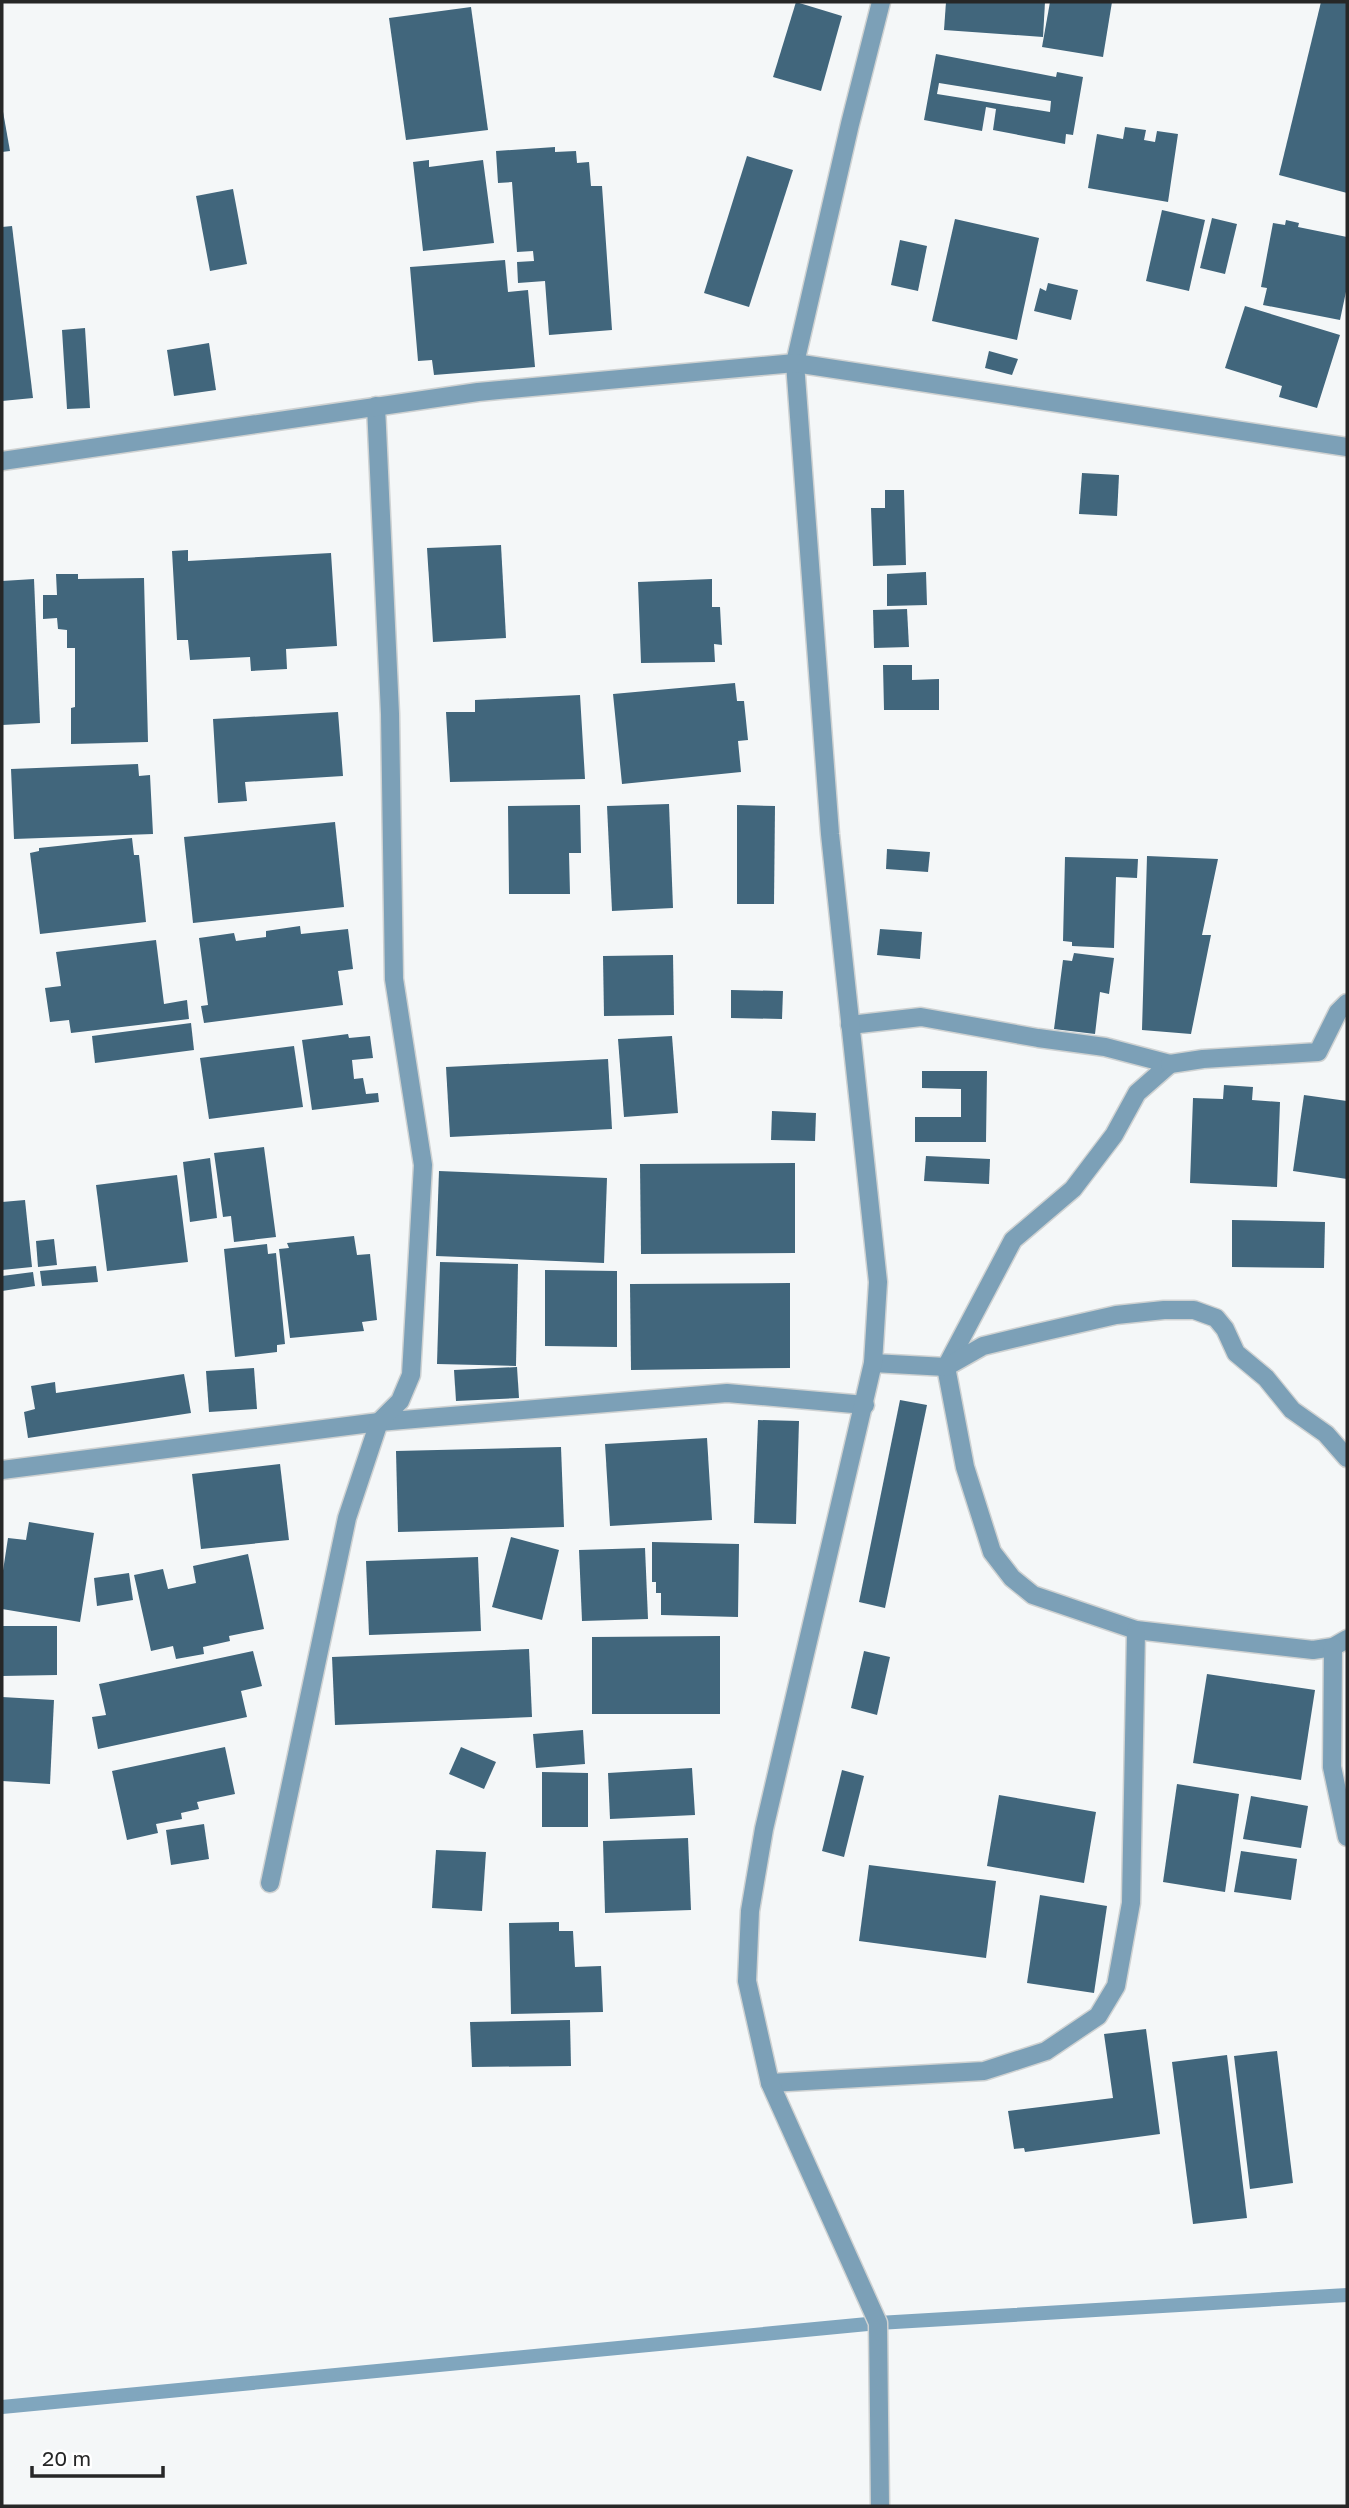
<svg xmlns="http://www.w3.org/2000/svg" width="1349" height="2508" font-family="'Golos Text',sans-serif">
<style>
.lines{fill:none;stroke-linecap:round;stroke-linejoin:round}
.stream{stroke:#80a6be;stroke-width:14}
.building{fill:#41667c;fill-rule:evenodd}
.minor-casing{stroke:#cfd2d2;stroke-width:21}
.tertiary-casing{stroke:#cfd2d2;stroke-width:21}
.minor{stroke:#7ca0b7;stroke-width:18}
.tertiary{stroke:#7ca0b7;stroke-width:18}
</style>
<rect width="100%" height="100%" fill="#f4f7f8"/>
<g class="lines">
<polyline class="stream" points="2,2407 878,2323 1347,2295"/>
</g>
<g class="building">
<polygon points="796,2 842,16 821,91 773,77"/>
<polygon points="946,2 1045,2 1043,37 944,30"/>
<polygon points="1050,2 1112,2 1103,57 1042,47"/>
<polygon points="1321,2 1347,2 1347,193 1279,175"/>
<polygon points="471,7 488,130 406,140 389,18"/>
<path d="M936,54L1056,77L1057,72L1083,77L1073,135L1066,134L1065,144L993,130L996,109L986,107L982,131L924,120ZM939,83L1051,101L1050,112L937,94Z"/>
<polygon points="2,106 10,151 2,152"/>
<polygon points="1125,127 1146,130 1144,140 1155,142 1157,131 1178,134 1168,202 1088,188 1097,134 1123,139"/>
<polygon points="555,147 555,152 576,151 577,163 589,162 591,186 602,186 612,330 549,335 545,281 518,283 517,262 534,261 533,251 517,252 512,182 498,183 496,151"/>
<polygon points="747,156 793,170 749,307 704,293"/>
<polygon points="429,160 429,167 483,160 494,243 423,251 413,162"/>
<polygon points="233,189 247,264 210,271 196,196"/>
<polygon points="1162,210 1205,220 1189,291 1146,281"/>
<polygon points="1212,218 1237,224 1225,274 1200,268"/>
<polygon points="955,219 1039,238 1017,340 932,321"/>
<polygon points="1286,220 1299,223 1298,227 1347,237 1347,287 1340,320 1263,305 1267,288 1261,287 1273,223 1285,225"/>
<polygon points="12,226 33,398 2,401 2,227"/>
<polygon points="900,240 927,246 918,291 891,285"/>
<polygon points="505,260 508,292 528,290 535,367 434,375 432,360 418,361 410,267"/>
<polygon points="1048,283 1078,290 1071,320 1034,311 1040,288 1046,291"/>
<polygon points="1245,306 1340,335 1317,408 1279,397 1282,386 1225,368"/>
<polygon points="85,328 90,408 67,409 62,330"/>
<polygon points="209,343 216,390 174,396 167,350"/>
<polygon points="989,351 1018,359 1012,375 985,368"/>
<polygon points="1082,473 1119,475 1117,516 1079,514"/>
<polygon points="885,490 904,490 906,565 873,566 871,508 885,508"/>
<polygon points="501,545 506,638 433,642 427,548"/>
<polygon points="188,550 188,561 331,553 337,646 286,649 287,669 251,671 250,657 190,660 188,640 177,640 172,551"/>
<polygon points="926,572 927,605 887,606 887,574"/>
<polygon points="56,574 78,574 78,579 144,578 148,742 71,744 71,708 75,707 75,648 67,648 67,630 58,629 57,618 43,619 43,595 57,595"/>
<polygon points="34,579 40,723 2,725 2,581"/>
<polygon points="712,579 712,607 720,607 722,645 714,644 715,662 641,663 638,582"/>
<polygon points="907,609 909,647 874,648 873,610"/>
<polygon points="883,665 912,665 912,680 939,679 939,710 884,710"/>
<polygon points="735,683 737,701 744,701 748,740 738,741 741,772 622,784 613,694"/>
<polygon points="580,695 585,779 450,782 446,712 475,712 475,700"/>
<polygon points="338,712 343,776 245,782 247,801 218,803 213,719"/>
<polygon points="138,764 139,776 150,775 153,834 14,839 11,769"/>
<polygon points="669,804 673,908 612,911 607,806"/>
<polygon points="580,805 581,853 569,853 570,894 509,894 508,806"/>
<polygon points="737,805 775,806 774,904 737,904"/>
<polygon points="335,822 344,907 193,923 184,837"/>
<polygon points="132,838 134,855 139,855 146,922 40,934 30,853 39,851 39,848"/>
<polygon points="887,849 930,852 928,872 886,869"/>
<polygon points="1147,856 1218,859 1202,935 1211,935 1191,1034 1142,1030"/>
<polygon points="1065,857 1138,859 1137,878 1116,877 1114,948 1072,946 1072,942 1063,941"/>
<polygon points="300,926 301,934 348,929 353,969 338,971 343,1005 204,1023 201,1006 208,1005 199,938 234,933 236,941 266,937 266,931"/>
<polygon points="880,929 922,932 920,959 877,955"/>
<polygon points="156,940 164,1004 187,1000 189,1019 71,1033 69,1020 50,1022 45,988 61,986 56,952"/>
<polygon points="1074,953 1114,958 1109,994 1100,992 1095,1034 1054,1029 1063,960 1072,961"/>
<polygon points="673,955 674,1015 604,1016 603,956"/>
<polygon points="731,990 783,991 782,1019 731,1018"/>
<polygon points="191,1023 194,1050 95,1063 92,1036"/>
<polygon points="348,1034 349,1038 370,1036 373,1058 352,1060 354,1079 363,1078 366,1094 378,1093 379,1102 312,1110 302,1040"/>
<polygon points="672,1036 678,1113 624,1117 618,1039"/>
<polygon points="294,1046 303,1107 209,1119 200,1058"/>
<polygon points="608,1059 612,1129 450,1137 446,1067"/>
<polygon points="922,1071 987,1071 986,1142 915,1142 915,1117 961,1117 961,1089 922,1088"/>
<polygon points="1224,1085 1253,1087 1252,1100 1280,1102 1277,1187 1190,1183 1193,1098 1223,1099"/>
<polygon points="1304,1095 1347,1101 1347,1179 1293,1171"/>
<polygon points="772,1111 816,1113 815,1141 771,1140"/>
<polygon points="264,1147 276,1237 234,1242 231,1216 223,1217 214,1153"/>
<polygon points="926,1156 990,1159 989,1184 924,1181"/>
<polygon points="210,1158 217,1218 190,1222 183,1162"/>
<polygon points="795,1163 795,1253 641,1254 640,1164"/>
<polygon points="439,1171 607,1178 604,1263 436,1256"/>
<polygon points="177,1175 188,1262 107,1271 96,1185"/>
<polygon points="25,1200 32,1267 2,1270 2,1202"/>
<polygon points="1232,1220 1325,1222 1324,1268 1232,1267"/>
<polygon points="354,1236 357,1255 370,1254 377,1320 362,1322 364,1331 290,1338 279,1249 289,1248 287,1243"/>
<polygon points="54,1239 57,1265 38,1267 36,1241"/>
<polygon points="267,1244 268,1254 276,1253 285,1344 277,1345 277,1352 235,1357 224,1249"/>
<polygon points="440,1262 518,1264 516,1366 437,1364"/>
<polygon points="96,1266 98,1282 42,1286 40,1271"/>
<polygon points="545,1270 617,1271 617,1347 545,1346"/>
<polygon points="33,1272 35,1286 2,1291 2,1276"/>
<polygon points="790,1283 790,1368 631,1370 630,1284"/>
<polygon points="517,1367 519,1398 456,1401 454,1370"/>
<polygon points="254,1368 257,1409 209,1412 206,1371"/>
<polygon points="184,1374 191,1413 28,1438 24,1412 35,1409 31,1386 55,1382 56,1393"/>
<polygon points="900,1400 927,1405 885,1608 859,1602"/>
<polygon points="758,1420 799,1421 796,1524 754,1523"/>
<polygon points="707,1438 712,1520 610,1526 605,1444"/>
<polygon points="561,1447 564,1527 398,1532 396,1451"/>
<polygon points="280,1464 289,1540 201,1549 192,1474"/>
<polygon points="29,1522 94,1533 80,1622 2,1609 2,1577 8,1538 26,1540"/>
<polygon points="511,1537 559,1550 542,1620 492,1607"/>
<polygon points="652,1542 739,1544 738,1617 661,1615 661,1593 656,1593 656,1582 652,1582"/>
<polygon points="645,1548 648,1619 582,1621 579,1550"/>
<polygon points="248,1554 264,1629 229,1636 230,1641 203,1647 204,1654 176,1659 173,1646 151,1651 134,1575 163,1569 168,1589 196,1583 193,1566"/>
<polygon points="478,1557 481,1631 369,1635 366,1561"/>
<polygon points="129,1573 133,1600 97,1606 94,1578"/>
<polygon points="2,1626 57,1626 57,1675 2,1676"/>
<polygon points="720,1636 720,1714 592,1714 592,1637"/>
<polygon points="529,1649 532,1717 335,1725 332,1657"/>
<polygon points="253,1651 262,1686 241,1691 247,1717 98,1749 92,1717 106,1715 99,1684"/>
<polygon points="864,1651 890,1657 877,1715 851,1708"/>
<polygon points="1207,1674 1315,1690 1301,1780 1193,1763"/>
<polygon points="2,1697 54,1700 50,1784 2,1781"/>
<polygon points="583,1730 585,1764 536,1768 533,1734"/>
<polygon points="225,1747 235,1794 197,1802 199,1809 181,1813 182,1819 156,1824 158,1833 127,1840 112,1771"/>
<polygon points="461,1747 496,1762 484,1789 449,1774"/>
<polygon points="692,1768 695,1815 610,1819 608,1773"/>
<polygon points="842,1770 864,1776 844,1857 822,1851"/>
<polygon points="542,1772 588,1773 588,1827 542,1827"/>
<polygon points="1177,1784 1239,1794 1225,1892 1163,1882"/>
<polygon points="999,1795 1096,1812 1084,1883 987,1866"/>
<polygon points="1251,1796 1308,1806 1301,1848 1243,1839"/>
<polygon points="204,1824 209,1859 171,1865 166,1830"/>
<polygon points="688,1838 691,1910 605,1913 603,1841"/>
<polygon points="436,1850 486,1852 482,1911 432,1908"/>
<polygon points="1241,1851 1297,1859 1291,1900 1234,1892"/>
<polygon points="869,1865 996,1881 986,1958 859,1941"/>
<polygon points="1040,1895 1107,1906 1094,1993 1027,1983"/>
<polygon points="559,1922 559,1931 573,1931 575,1967 601,1966 603,2012 511,2014 509,1923"/>
<polygon points="570,2020 571,2066 472,2067 470,2022"/>
<polygon points="1146,2029 1160,2134 1025,2152 1024,2148 1014,2149 1008,2111 1113,2098 1104,2034"/>
<polygon points="1277,2051 1293,2183 1250,2189 1234,2056"/>
<polygon points="1227,2055 1247,2218 1193,2224 1172,2062"/>
</g>
<g class="lines">
<defs>
<g id="minor">
<polyline points="850,1025 921,1017 1038,1038 1105,1047 1170,1064 1137,1093 1114,1135 1073,1189 1013,1240 946,1367 965,1467 992,1552 1012,1578 1033,1595 1136,1630 1313,1650 1333,1647 1347,1639"/>
<polyline points="1170,1064 1203,1059 1318,1052 1338,1012 1347,1003"/>
<polyline points="873,1363 946,1367 983,1346 1033,1334 1116,1315 1164,1310 1194,1310 1216,1318 1225,1329 1236,1353 1266,1378 1292,1410 1326,1434 1347,1458"/>
<polyline points="2,1470 379,1422 727,1393 865,1405"/>
<polyline points="1333,1647 1332,1767 1347,1837"/>
<polyline points="270,1883 347,1518 379,1422 400,1401 411,1375 423,1165 394,979 390,714 376,406"/>
<polyline points="770,2083 984,2071 1046,2051 1098,2016 1116,1986 1131,1903 1136,1630"/>
<polyline points="880,2506 878,2323 770,2083 747,1981 750,1911 764,1829 873,1363 878,1282 830,834 795,363 850,124 881,2"/>
</g>
<polyline id="tertiary" points="2,461 478,392 795,363 1347,447"/>
</defs>
<use href="#minor" class="minor-casing"/>
<use href="#tertiary" class="tertiary-casing"/>
<use href="#minor" class="minor"/>
<use href="#tertiary" class="tertiary"/>
</g>
<rect width="1349" height="2508" fill="none" stroke="#262727" stroke-width="7"/>
<path d="M32 2466v10h131v-10" fill="none" stroke="#262727" stroke-width="3.5"/>
<text x="42" y="2466" font-size="21" fill="#262727" stroke="#ffffff" stroke-width="5" paint-order="stroke">20 m</text>
</svg>
